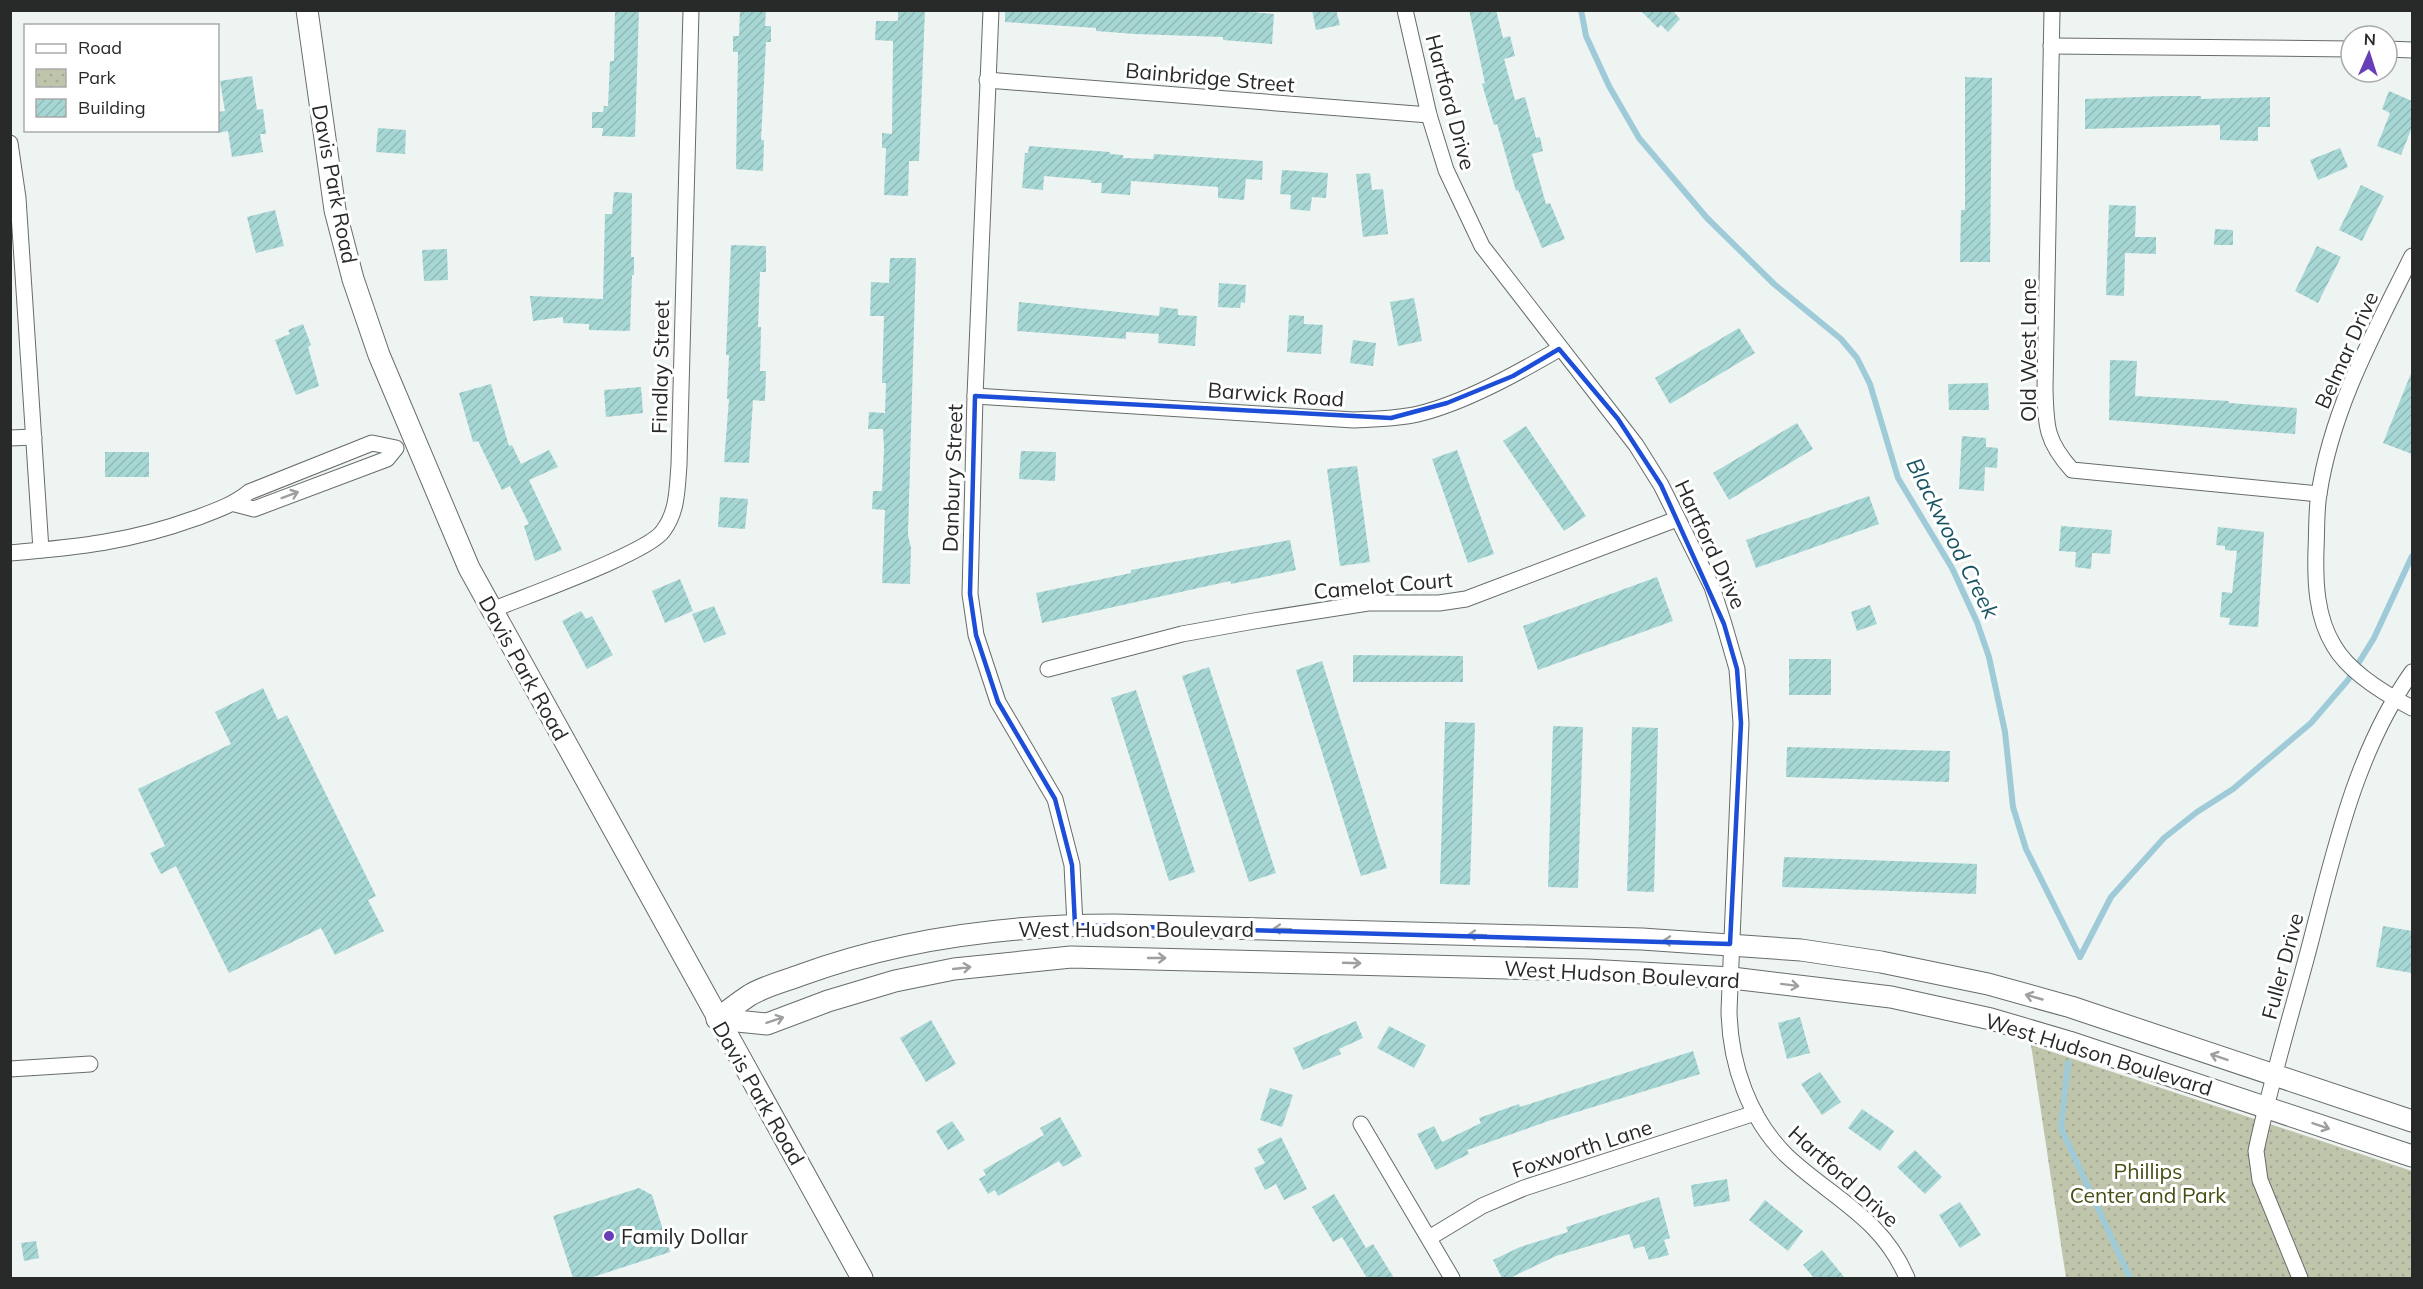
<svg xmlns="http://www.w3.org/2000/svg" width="2423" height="1289" font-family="Mulish,sans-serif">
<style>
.park{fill:url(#park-dots)}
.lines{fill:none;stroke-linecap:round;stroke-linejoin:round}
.stream{stroke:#9fcbd9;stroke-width:6}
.building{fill:url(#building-hatch)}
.street-casing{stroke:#676c6a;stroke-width:17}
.secondary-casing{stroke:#676c6a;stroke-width:23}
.street{stroke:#fff;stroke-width:15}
.secondary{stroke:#fff;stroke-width:21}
.oneway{stroke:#9e9f9f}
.marked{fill:none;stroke:#1d4ed8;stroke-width:4.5;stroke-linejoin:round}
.poi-dot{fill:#683fb7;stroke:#fff;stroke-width:2}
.labels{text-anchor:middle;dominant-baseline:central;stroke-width:6;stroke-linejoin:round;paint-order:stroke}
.street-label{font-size:21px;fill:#282a29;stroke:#fff}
.park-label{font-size:21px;fill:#474e14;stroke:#fff}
.poi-label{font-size:21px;fill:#282a29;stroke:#fff;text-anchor:start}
.water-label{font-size:22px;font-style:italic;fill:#195463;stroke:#fff}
</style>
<defs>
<pattern id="park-dots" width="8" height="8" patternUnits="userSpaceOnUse" patternTransform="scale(1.5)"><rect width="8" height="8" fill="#bfc5ab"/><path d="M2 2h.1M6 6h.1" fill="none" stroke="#a4a993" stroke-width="1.8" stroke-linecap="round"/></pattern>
<pattern id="building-hatch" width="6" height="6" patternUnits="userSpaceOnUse" patternTransform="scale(1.5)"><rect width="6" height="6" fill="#a7d7d5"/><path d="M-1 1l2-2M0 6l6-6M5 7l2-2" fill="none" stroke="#90b9b7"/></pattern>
</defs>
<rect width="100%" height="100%" fill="#eef4f2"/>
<polygon class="park" points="2031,1045 2412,1171 2412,1278 2066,1278"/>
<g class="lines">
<g class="stream">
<polyline points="1581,10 1586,36 1609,86 1639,138 1707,218 1774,284 1841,339 1857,358 1870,384 1898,478 1952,568 1977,622 1989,657 2005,732 2013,807 2026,849 2080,957"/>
<polyline points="2080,957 2111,897 2164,838 2197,812 2233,789 2311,723 2348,680 2374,638 2412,556"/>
<polyline points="2068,1063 2061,1128 2130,1278"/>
</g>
</g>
<g class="building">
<polygon points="615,10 639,10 635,137 602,136 603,128 592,128 592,112 603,112 604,106 608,106 610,61 614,61"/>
<polygon points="740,10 766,10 765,26 771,26 771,42 766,42 761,140 764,140 763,171 736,169 738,52 733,52 733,36 739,36"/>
<polygon points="898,10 925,10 919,161 909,161 908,196 884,195 886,148 882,148 882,133 892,134 893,41 875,40 876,21 898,21"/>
<polygon points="1005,10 1229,10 1274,14 1272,44 1223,40 1223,37 1135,34 1096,31 1096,28 1005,22"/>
<polygon points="1312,10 1336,10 1340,25 1316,30"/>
<polygon points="1469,10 1496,10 1503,38 1510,36 1515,56 1504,59 1515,100 1525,97 1536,138 1540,137 1543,151 1532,154 1546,204 1550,203 1565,239 1542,248 1518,190 1516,191 1497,124 1494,125 1482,84 1485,83"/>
<polygon points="1640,10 1676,10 1674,12 1680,19 1668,32 1661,25 1658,28"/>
<polygon points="252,76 257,110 263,109 266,134 260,134 263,152 232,157 228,131 218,133 218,112 225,111 220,81"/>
<polygon points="1965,77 1992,78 1990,262 1960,262 1961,210 1965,210"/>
<polygon points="2389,91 2412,101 2412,127 2401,155 2377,146 2390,113 2382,109"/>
<polygon points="2165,96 2201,96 2201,99 2270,97 2270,127 2258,127 2258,141 2220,140 2220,125 2085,129 2085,99"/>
<polygon points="378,128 406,130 405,154 376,152"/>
<polygon points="1029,146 1110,152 1110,154 1123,155 1123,158 1153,159 1154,154 1263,161 1262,180 1246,179 1244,200 1218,198 1218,187 1131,181 1130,195 1101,193 1102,183 1091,183 1091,180 1044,176 1043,190 1022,188 1025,153 1028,153"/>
<polygon points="2340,148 2348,167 2318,180 2310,160"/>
<polygon points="1282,170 1328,173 1326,198 1312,197 1310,211 1290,209 1291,195 1280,194"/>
<polygon points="1370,173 1372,190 1383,189 1388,234 1363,237 1356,174"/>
<polygon points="2361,185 2384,196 2362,241 2339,230"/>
<polygon points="614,192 632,193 631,257 634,257 634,275 632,275 630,331 589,330 589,324 563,323 563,317 533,321 530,296 603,299 605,214 612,214"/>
<polygon points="2109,205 2136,206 2135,237 2156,237 2156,254 2125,253 2124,296 2106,295"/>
<polygon points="275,210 284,246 256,253 247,217"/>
<polygon points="2215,229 2233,230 2233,245 2214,245"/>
<polygon points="731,245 766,246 766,272 760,272 758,327 761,327 760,371 766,371 765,401 753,400 749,463 724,462 729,399 727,399 729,355 726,355"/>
<polygon points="2317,246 2341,257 2318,303 2295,291"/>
<polygon points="447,249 448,280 424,281 422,250"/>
<polygon points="890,258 916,258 908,535 911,548 910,584 882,583 885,510 872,509 873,491 882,491 884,449 883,429 868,429 869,412 885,413 886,383 882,383 884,316 870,316 871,282 889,283"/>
<polygon points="1219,283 1246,285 1245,303 1241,302 1240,308 1218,307"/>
<polygon points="1414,298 1422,341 1398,346 1390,302"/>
<polygon points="1019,302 1159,316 1160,307 1178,309 1178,315 1197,316 1195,346 1158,343 1159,334 1126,332 1126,339 1017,331"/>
<polygon points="1289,315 1304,316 1304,324 1323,325 1321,354 1287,352"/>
<polygon points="303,324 311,345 308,347 319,386 296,395 275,340 290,334 288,330"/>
<polygon points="1739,328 1755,353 1670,404 1655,378"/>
<polygon points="1353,340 1376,343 1373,366 1350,363"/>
<polygon points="2110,360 2137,361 2135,396 2229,401 2229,403 2297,408 2295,434 2109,420"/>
<polygon points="2412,371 2412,454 2383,443"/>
<polygon points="1988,383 1989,410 1949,410 1948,384"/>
<polygon points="491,384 509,446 512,445 521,464 549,450 558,467 529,480 562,550 535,561 524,526 529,524 510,486 502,490 478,441 473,442 459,393"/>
<polygon points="641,387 643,413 606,417 604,390"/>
<polygon points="1797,423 1813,449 1729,500 1713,473"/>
<polygon points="1526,426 1586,516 1564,531 1503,441"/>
<polygon points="1962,436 1986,438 1986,447 1998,448 1997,468 1985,467 1984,491 1959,489"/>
<polygon points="1457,450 1494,554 1468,563 1432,459"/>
<polygon points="1021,451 1056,452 1055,481 1019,479"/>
<rect x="105" y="452" width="44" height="25"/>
<polygon points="1357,466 1370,562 1340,566 1327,469"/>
<polygon points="1869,496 1879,524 1756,568 1746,540"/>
<polygon points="720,497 748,499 745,529 718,527"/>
<polygon points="2061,526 2112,530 2110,554 2092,553 2091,569 2075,567 2076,552 2059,551"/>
<polygon points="2218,527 2264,532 2258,627 2229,625 2230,618 2220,617 2222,592 2232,593 2237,551 2225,550 2225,546 2216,545"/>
<polygon points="1290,540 1296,570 1231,584 1230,581 1042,623 1036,593 1131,573 1131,570"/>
<polygon points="1657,577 1673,621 1538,670 1523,626"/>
<polygon points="680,579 693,611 665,623 652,591"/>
<polygon points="1870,605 1877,624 1857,631 1851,612"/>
<polygon points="714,606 726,634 704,643 692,614"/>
<polygon points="581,611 586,619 592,616 613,655 587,669 562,621"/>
<polygon points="1353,655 1463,656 1463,682 1353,682"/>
<rect x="1789" y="659" width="42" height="36"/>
<polygon points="1322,661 1387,868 1361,876 1296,670"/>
<polygon points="1209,667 1276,873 1249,882 1182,676"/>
<polygon points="263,688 278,720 287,715 376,896 368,900 384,931 335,955 321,928 229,973 176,866 161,874 150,853 165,846 138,789 231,744 215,712"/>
<polygon points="1136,690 1195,872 1169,881 1111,698"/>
<polygon points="1445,722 1475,723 1470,885 1440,884"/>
<polygon points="1553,726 1583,727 1578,888 1548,887"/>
<polygon points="1632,727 1658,728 1654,892 1627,891"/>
<polygon points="1787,747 1950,751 1949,782 1786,777"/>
<polygon points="1784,857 1977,864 1976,894 1782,887"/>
<polygon points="2383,926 2412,931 2412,973 2376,967"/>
<polygon points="1800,1017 1810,1053 1787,1059 1778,1023"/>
<polygon points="931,1020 956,1064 926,1082 900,1038"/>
<polygon points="1356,1021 1363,1038 1339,1049 1341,1054 1303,1070 1293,1048"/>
<polygon points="1389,1026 1426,1045 1414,1068 1377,1048"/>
<polygon points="1693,1051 1700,1074 1551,1120 1467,1150 1469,1154 1436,1170 1417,1134 1434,1126 1442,1142 1481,1123 1479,1118 1519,1104 1520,1107"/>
<polygon points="1820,1072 1841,1102 1822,1115 1801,1084"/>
<polygon points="1270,1088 1293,1095 1282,1127 1260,1120"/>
<polygon points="1862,1109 1894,1131 1880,1151 1848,1128"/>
<polygon points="1060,1117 1082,1156 1063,1167 1059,1161 998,1196 995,1190 988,1194 979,1179 986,1175 983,1170 1044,1135 1040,1128"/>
<polygon points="952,1121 965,1140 948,1150 936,1131"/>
<polygon points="1281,1137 1307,1189 1284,1200 1276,1184 1265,1190 1254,1168 1265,1163 1257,1149"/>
<polygon points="1915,1150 1942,1177 1925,1194 1897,1167"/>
<polygon points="1727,1179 1730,1201 1694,1207 1691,1185"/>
<polygon points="639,1188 652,1195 670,1252 590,1278 573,1278 553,1216"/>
<polygon points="1334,1194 1366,1248 1373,1244 1394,1278 1367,1278 1342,1237 1333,1242 1312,1207"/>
<polygon points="1659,1197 1670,1238 1664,1240 1669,1255 1649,1260 1644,1246 1634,1249 1629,1234 1556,1256 1510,1278 1502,1278 1493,1260 1520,1247 1568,1232 1566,1227"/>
<polygon points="1765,1200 1803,1231 1788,1251 1749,1220"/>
<polygon points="1960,1202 1981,1235 1960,1248 1939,1215"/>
<polygon points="36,1241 39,1258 24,1261 21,1243"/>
<polygon points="1822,1250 1845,1278 1814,1278 1803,1265"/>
</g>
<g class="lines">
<defs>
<g id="street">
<polyline points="991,10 975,396 970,594 976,635 998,702 1055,799 1072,865 1075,925"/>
<path d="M1405,10L1429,115L1446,170L1482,246L1636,445L1661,485L1712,587L1724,624L1737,669L1741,723L1729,1011C1730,1064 1749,1119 1787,1156C1832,1198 1882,1218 1907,1278"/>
<path d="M2052,10L2045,389C2046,427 2046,441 2072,470L2319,494"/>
<polyline points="2051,46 2351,49"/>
<polyline points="2387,49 2412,50"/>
<polyline points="987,80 1429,115"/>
<polyline points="10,143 18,198 41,550"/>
<path d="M2412,256C2374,333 2332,408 2319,494C2316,511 2317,531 2316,549C2315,581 2316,617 2334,646C2349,672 2387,695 2412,708"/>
<path d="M975,396L1354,420C1375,419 1397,419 1418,414C1464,403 1518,373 1559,349"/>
<polyline points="10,438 34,437"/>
<path d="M10,553C79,547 130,542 196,518C215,511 233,505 249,492L372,443L396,448L387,459L254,509L235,504"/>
<path d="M492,610C523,597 648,553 663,531C678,511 677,488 679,465L691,10"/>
<polyline points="1048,669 1182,634 1254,621 1368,603 1439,603 1466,599 1677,519"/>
<polyline points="10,1069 90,1064"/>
<polyline points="1361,1124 1452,1278"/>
<polyline points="1429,1238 1482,1206 1524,1188 1755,1113"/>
<path d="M2300,1278L2260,1180L2256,1151C2270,1084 2290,1019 2308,952C2333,857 2354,754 2412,672"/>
</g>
<g id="secondary">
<polyline points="307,10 335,210 353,279 379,355 469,568 862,1278"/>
<path d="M717,1019C728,1011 739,1002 750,995C765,986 785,981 801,975C902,938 1007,925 1114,925L1642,939L1801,950L1881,962L1988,984L2071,1007L2412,1121"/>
<polyline points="717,1019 767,1024 828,1001 895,981 954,969 1071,957 1587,970 1732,978 1891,997 1991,1019 2069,1042 2412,1156"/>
</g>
</defs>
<use href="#street" class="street-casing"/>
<use href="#secondary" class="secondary-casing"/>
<use href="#street" class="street"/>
<use href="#secondary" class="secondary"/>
</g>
<defs><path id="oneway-shaft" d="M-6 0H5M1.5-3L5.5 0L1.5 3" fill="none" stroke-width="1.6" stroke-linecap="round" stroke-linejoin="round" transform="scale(1.5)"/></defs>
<g class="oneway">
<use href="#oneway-shaft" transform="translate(290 495) rotate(-20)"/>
<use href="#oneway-shaft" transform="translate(1282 929) rotate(-178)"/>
<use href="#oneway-shaft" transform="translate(1477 935) rotate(-178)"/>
<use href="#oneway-shaft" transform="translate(1672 941) rotate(-177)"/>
<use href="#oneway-shaft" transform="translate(1157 958)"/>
<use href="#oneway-shaft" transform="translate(1352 963) rotate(2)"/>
<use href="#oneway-shaft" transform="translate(962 968) rotate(-6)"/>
<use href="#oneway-shaft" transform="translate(1790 985) rotate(7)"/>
<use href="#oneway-shaft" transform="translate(2034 997) rotate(-164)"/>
<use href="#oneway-shaft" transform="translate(775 1020) rotate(-18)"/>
<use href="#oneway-shaft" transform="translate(2219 1057) rotate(-161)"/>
<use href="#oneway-shaft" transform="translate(2321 1126) rotate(19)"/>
</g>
<path class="marked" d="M1559,349L1618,419L1661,485L1724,624L1737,669L1741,723L1730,944L1075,925L1072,865L1055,799L998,702L976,635L970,594L975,396L1391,418L1447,403L1513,376Z"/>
<circle class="poi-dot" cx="609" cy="1236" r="6"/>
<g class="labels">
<g class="street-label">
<text transform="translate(1210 77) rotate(5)">Bainbridge Street</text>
<text transform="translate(1451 102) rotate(75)">Hartford Drive</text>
<text transform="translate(335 184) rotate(79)">Davis Park Road</text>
<text transform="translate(2028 350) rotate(-90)">Old West Lane</text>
<text transform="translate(2346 350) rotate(-66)">Belmar Drive</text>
<text transform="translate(660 367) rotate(-89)">Findlay Street</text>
<text transform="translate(1276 394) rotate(4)">Barwick Road</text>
<text transform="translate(952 478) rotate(-88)">Danbury Street</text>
<text transform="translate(1711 544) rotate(65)">Hartford Drive</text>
<text transform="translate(1383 585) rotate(-5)">Camelot Court</text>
<text transform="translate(524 668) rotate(61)">Davis Park Road</text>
<text x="1136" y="929">West Hudson Boulevard</text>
<text transform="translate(2282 966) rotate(-75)">Fuller Drive</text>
<text transform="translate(1622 974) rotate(3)">West Hudson Boulevard</text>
<text transform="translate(2099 1054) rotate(17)">West Hudson Boulevard</text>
<text transform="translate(759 1093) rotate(60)">Davis Park Road</text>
<text transform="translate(1582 1148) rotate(-18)">Foxworth Lane</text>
<text transform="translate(1844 1176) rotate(42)">Hartford Drive</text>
</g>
<g class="park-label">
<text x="2148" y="1171">Phillips<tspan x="2148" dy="24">Center and Park</tspan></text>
</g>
<g class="poi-label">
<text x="621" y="1236">Family Dollar</text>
</g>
<g class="water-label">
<text transform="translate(1953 538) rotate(63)">Blackwood Creek</text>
</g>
</g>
<rect width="2423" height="1289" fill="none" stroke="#282a29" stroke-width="24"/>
<rect x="24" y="24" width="195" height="108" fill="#ffffff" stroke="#a9aaa9" stroke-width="1.5"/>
<rect x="36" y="44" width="30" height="9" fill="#ffffff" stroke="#a9aaa9" stroke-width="1.5"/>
<text x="78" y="54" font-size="18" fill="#282a29">Road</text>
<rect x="36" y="69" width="30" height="18" fill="url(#park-dots)" stroke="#a9aaa9" stroke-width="1.5"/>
<text x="78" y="84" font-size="18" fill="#282a29">Park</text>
<rect x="36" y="99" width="30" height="18" fill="url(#building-hatch)" stroke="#a9aaa9" stroke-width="1.5"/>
<text x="78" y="114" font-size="18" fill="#282a29">Building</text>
<g transform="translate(2369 54) rotate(3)"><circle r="28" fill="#ffffff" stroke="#a9aaa9" stroke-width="1.5"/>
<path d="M0-4.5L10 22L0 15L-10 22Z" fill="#683fb7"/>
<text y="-9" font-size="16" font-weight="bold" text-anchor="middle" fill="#282a29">N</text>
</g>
</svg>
